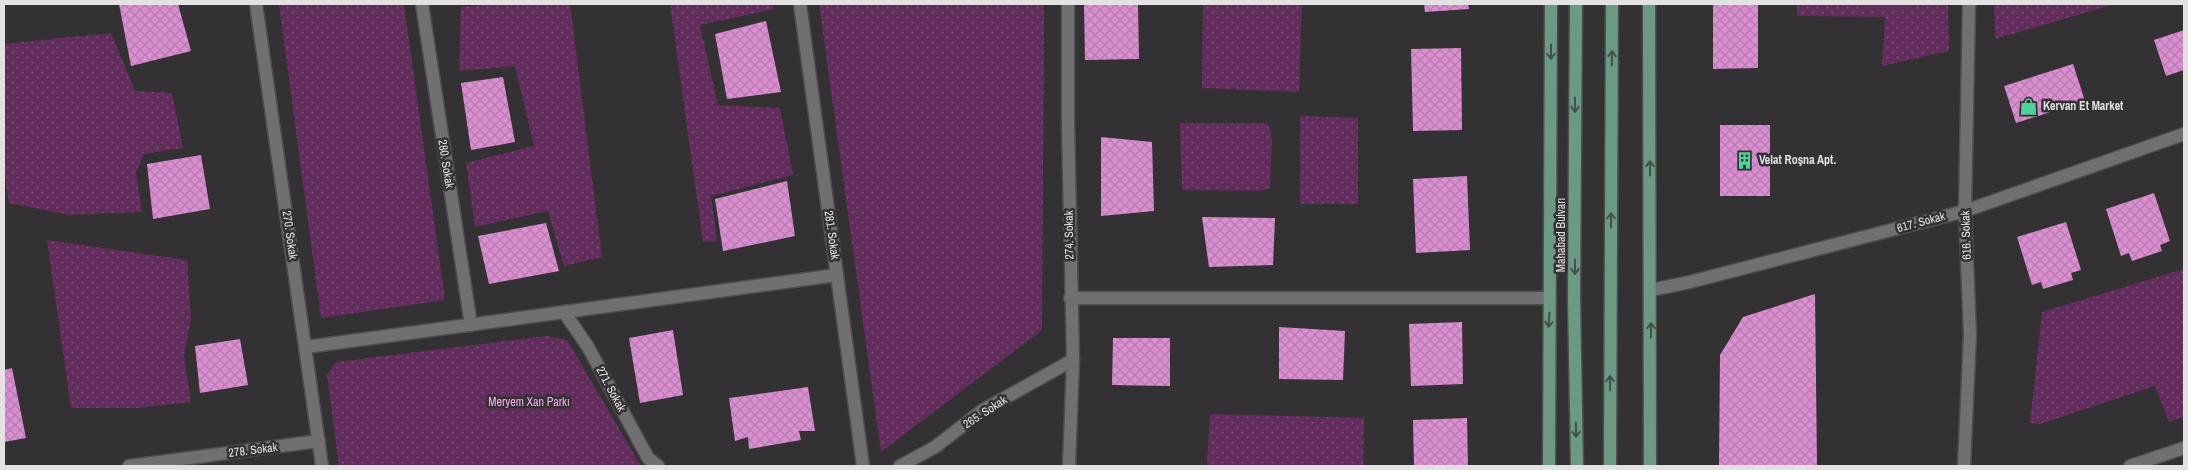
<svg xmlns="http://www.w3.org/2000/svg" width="2188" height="470" font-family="'Archivo Narrow',sans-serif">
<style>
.grass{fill:url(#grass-dots)}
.pitch{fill:#622d5c}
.building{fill:url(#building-cross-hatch)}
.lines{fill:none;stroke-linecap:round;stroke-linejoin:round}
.minor-casing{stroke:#4f4d4e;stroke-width:15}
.major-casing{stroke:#4f4d4e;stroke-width:15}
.minor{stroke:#716f71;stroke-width:12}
.major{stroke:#6a9a84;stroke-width:12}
.oneway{stroke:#44504b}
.labels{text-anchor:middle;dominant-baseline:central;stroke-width:5;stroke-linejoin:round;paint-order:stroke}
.poi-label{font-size:12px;font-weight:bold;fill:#e3e1e2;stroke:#333133;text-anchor:start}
.street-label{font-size:12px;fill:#e3e1e2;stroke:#333133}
.park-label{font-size:12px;fill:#faabf0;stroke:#333133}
</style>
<defs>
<pattern id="grass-dots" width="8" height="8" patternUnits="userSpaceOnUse" patternTransform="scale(1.25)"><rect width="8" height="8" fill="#622d5c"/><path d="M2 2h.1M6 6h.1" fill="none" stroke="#784b73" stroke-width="1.8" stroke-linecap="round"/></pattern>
<pattern id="building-cross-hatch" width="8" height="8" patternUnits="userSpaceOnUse" patternTransform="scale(1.25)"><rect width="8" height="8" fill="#dc8ed2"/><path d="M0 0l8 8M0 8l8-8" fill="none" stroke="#b67cae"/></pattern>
</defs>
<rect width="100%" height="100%" fill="#333133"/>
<g class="grass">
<polygon points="279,4 404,4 445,300 321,318"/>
<polygon points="490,4 570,4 602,257 564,266 548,211 475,227 466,163 534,146 515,66 459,71 461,7"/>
<polygon points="670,4 773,4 774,9 700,25 718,105 780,108 793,175 711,196 717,241 703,242"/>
<polygon points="819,4 1044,4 1042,330 881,452"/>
<polygon points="1203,4 1302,4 1299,92 1202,88"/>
<polygon points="1797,4 1948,4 1949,51 1882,66 1885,17 1797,16"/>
<polygon points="1994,4 2115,4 1995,39"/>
<polygon points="111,33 135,91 172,93 183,148 144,154 136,172 142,212 70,215 9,203 4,173 4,44"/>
<polygon points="1300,116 1358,118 1358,204 1300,204"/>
<polygon points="1180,123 1265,123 1270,128 1272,142 1270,188 1261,191 1182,190"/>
<polygon points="47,240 187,260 191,318 184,356 191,402 138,408 71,408"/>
<polygon points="2184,269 2184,417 2169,422 2155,386 2040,424 2030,423 2042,312"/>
<polygon points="547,336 567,340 641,466 339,466 327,375 336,362"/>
<polygon points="1210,414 1364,418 1363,466 1207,466"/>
</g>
<polygon class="pitch" points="1865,4 1915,4 1915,8 1865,9"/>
<g class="building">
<polygon points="119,4 178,4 191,51 131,66"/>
<polygon points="1084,4 1138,4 1139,59 1085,60"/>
<polygon points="1424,4 1468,4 1469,9 1425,12"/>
<polygon points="1713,4 1758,4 1758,68 1713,69"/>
<polygon points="766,21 781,92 727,99 715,34"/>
<polygon points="2184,30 2184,70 2166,76 2154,40"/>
<polygon points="1461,48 1462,130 1413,131 1411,49"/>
<polygon points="2073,64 2085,101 2016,123 2004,86"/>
<polygon points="503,77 515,142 471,150 461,83"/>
<rect x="1720" y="125" width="50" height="71"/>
<polygon points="1101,137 1152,142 1154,211 1101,216"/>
<polygon points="201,155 210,209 153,219 147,164"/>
<polygon points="1467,176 1470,250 1416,253 1413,179"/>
<polygon points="787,181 795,236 723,251 715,199"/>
<polygon points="2154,193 2170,241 2160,245 2162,251 2132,261 2129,253 2121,256 2106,209"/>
<polygon points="1202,217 1275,218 1273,265 1209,267"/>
<polygon points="2066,222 2081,270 2071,273 2073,280 2043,289 2041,282 2032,285 2017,237"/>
<polygon points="546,223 559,271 489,284 478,236"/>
<polygon points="1815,294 1817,466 1719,466 1720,355 1743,317"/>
<polygon points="1462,322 1463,384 1411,386 1409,324"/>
<polygon points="1279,327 1345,331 1343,380 1279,379"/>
<polygon points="673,330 683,395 640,403 629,338"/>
<polygon points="1113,338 1170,338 1170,386 1112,385"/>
<polygon points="240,339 248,385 200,393 195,346"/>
<polygon points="12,368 26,438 4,442 4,370"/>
<polygon points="808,387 815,431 799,431 801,440 749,449 748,437 735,441 729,398"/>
<polygon points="1467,418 1468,466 1414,466 1413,420"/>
</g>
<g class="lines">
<defs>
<g id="minor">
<polyline points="256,4 322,466"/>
<polyline points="422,4 471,325"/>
<polyline points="800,4 863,466"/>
<polyline points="1068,4 1068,122 1073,360 1069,466"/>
<polyline points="1651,290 1690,282 1965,211 2184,134"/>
<polyline points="1070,298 1550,298"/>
<polyline points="564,312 588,347 648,458 658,466"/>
<polyline points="306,347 837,275"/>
<polyline points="129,466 319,441"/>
<polyline points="900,466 935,447 983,410 1073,360"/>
<polyline points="1964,466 1970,334 1965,211 1969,4"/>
<polyline points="2130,466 2184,448"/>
</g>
<g id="major">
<polyline points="1576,4 1574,297 1577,466"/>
<polyline points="1649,4 1650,466"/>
<polyline points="1549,466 1551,4"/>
<polyline points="1610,466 1612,4"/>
</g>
</defs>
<use href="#minor" class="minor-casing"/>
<use href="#major" class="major-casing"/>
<use href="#minor" class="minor"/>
<use href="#major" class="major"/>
</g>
<defs><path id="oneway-shaft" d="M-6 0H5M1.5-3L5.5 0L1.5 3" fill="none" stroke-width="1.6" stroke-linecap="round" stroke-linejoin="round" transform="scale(1.25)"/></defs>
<g class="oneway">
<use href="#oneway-shaft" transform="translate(1551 52) rotate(90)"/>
<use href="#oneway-shaft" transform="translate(1612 58) rotate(-89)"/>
<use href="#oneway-shaft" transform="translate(1575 105) rotate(90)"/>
<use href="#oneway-shaft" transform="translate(1650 168) rotate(-90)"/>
<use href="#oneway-shaft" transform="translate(1611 220) rotate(-90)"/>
<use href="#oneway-shaft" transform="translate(1575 267) rotate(90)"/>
<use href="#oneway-shaft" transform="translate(1549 320) rotate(93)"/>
<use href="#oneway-shaft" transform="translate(1651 330) rotate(-90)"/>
<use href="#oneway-shaft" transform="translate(1610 383) rotate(-90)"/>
<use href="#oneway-shaft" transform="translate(1576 430) rotate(89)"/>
</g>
<defs>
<symbol id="shop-bare" viewBox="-9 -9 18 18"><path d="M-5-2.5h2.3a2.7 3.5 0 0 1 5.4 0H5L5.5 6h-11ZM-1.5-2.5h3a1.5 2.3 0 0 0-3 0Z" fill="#4dd39a" stroke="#333133" stroke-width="2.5" paint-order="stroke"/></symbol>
<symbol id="building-bare" viewBox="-9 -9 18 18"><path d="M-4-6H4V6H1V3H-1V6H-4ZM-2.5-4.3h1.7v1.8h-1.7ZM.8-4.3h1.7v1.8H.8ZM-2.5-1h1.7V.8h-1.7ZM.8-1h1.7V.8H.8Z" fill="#4dd39a" stroke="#333133" stroke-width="2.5" paint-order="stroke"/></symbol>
</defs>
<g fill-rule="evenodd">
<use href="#shop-bare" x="2016" y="94" width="25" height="25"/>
<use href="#building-bare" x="1732" y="148" width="25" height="25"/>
</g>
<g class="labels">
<g class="poi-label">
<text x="2043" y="106">Kervan Et Market</text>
<text x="1759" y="160">Velat Roşna Apt.</text>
</g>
<g class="street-label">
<text transform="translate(446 164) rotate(81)">280. Sokak</text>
<text transform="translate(1921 222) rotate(-15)">617. Sokak</text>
<text transform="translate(290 235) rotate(82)">270. Sokak</text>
<text transform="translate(832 235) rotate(82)">281. Sokak</text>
<text transform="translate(1069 235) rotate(-91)">274. Sokak</text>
<text transform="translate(1561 235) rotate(-90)">Mahabad Bulvarı</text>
<text transform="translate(1966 235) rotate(-92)">616. Sokak</text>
<text transform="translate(611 389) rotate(62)">271. Sokak</text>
<text transform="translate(985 412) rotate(-33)">265. Sokak</text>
<text transform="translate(253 450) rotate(-7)">278. Sokak</text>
</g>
<g class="park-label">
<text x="529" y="402">Meryem Xan Parkı</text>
</g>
</g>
<rect width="2188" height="470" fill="none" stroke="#e3e1e2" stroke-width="10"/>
</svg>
